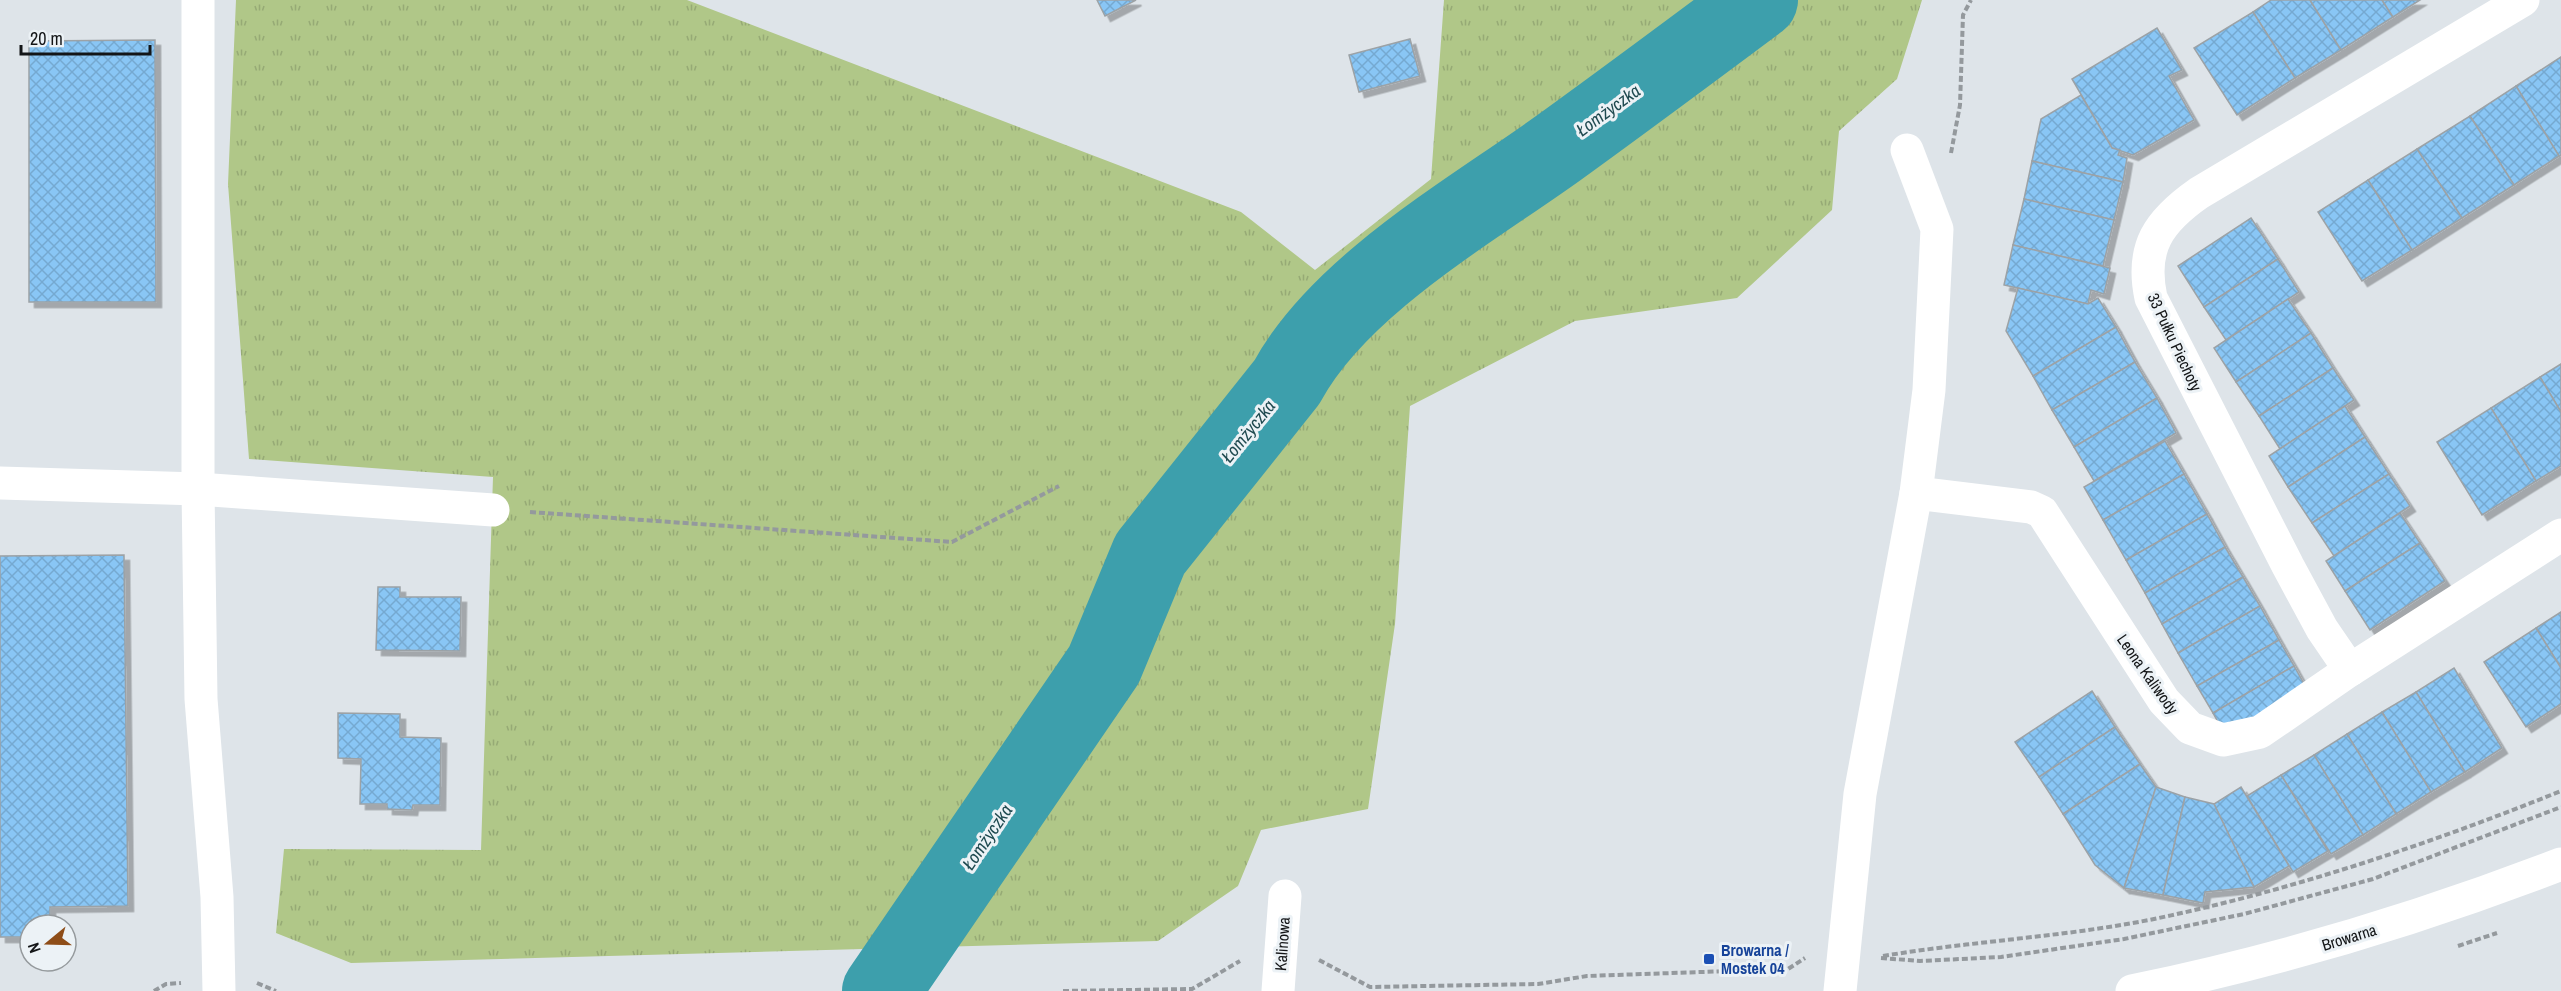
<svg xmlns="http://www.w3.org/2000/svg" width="2561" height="991" font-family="'Archivo Narrow',sans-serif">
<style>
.grass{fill:url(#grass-tufts)}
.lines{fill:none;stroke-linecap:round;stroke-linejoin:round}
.river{stroke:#3d9fac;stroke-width:78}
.building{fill:url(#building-cross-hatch);stroke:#9ca2a6;stroke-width:1.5;filter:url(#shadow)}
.path{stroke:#94999d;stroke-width:4;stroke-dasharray:6 3;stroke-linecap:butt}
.minor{stroke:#fff;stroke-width:33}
.tertiary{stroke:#fff;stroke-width:33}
.transit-dot{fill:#1a4fb4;stroke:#ecf2f6;stroke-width:2}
.labels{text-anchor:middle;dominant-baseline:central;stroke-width:6;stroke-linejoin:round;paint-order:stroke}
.street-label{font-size:16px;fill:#131517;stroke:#ecf2f6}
.transit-label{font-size:16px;font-weight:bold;fill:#164399;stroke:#ecf2f6;text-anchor:start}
.water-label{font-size:18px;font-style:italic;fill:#1f4a50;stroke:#ecf2f6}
</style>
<defs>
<pattern id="grass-tufts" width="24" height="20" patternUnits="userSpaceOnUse" patternTransform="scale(1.5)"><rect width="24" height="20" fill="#b0c788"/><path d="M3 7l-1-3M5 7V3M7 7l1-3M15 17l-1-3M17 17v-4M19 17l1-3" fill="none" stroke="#96aa75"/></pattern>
<pattern id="building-cross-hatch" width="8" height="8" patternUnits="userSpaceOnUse" patternTransform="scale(1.5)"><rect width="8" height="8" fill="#89c6f5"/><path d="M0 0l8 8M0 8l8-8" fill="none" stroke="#75a9d1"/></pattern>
<filter id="shadow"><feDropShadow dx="5.5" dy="5.5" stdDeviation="0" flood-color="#0004"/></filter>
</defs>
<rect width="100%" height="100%" fill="#dee4e9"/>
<polygon class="grass" points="236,0 687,0 1241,212 1315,270 1431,179 1444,0 1922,0 1897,79 1839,131 1832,210 1737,298 1575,321 1410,406 1395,624 1368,809 1261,830 1238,886 1158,941 351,963 276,933 284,849 481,850 493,477 249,459 228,184"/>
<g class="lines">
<path class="river" d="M881,991L1104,665L1150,554L1287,382C1339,286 1469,212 1557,149C1625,100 1692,50 1759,0"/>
</g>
<g class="building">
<polygon points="1097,0 1136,0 1105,16"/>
<polygon points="2271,0 2310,0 2341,50 2295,78 2253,12"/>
<polygon points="2310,0 2382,0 2393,17 2341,50"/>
<polygon points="2382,0 2420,0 2393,17"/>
<polygon points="2253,12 2295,78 2237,115 2194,48"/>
<polygon points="2157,28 2182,70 2169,76 2194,120 2133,155 2112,148 2072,79"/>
<polygon points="1410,39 1420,76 1359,92 1349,55"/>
<polygon points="155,40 156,302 29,302 29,41"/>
<polygon points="2561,57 2561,155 2559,156 2516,86"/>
<polygon points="2516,86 2559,156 2514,185 2470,116"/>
<polygon points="2081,95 2112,148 2120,150 2118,155 2127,158 2123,182 2032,161 2041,119"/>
<polygon points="2470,116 2514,185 2462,218 2417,149"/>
<polygon points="2417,149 2462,218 2412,250 2368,180"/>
<polygon points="2032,161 2123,182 2114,220 2024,199"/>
<polygon points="2368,180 2412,250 2362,281 2318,212"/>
<polygon points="2024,199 2114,220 2103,266 2013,245"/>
<polygon points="2251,218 2278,259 2204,307 2178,266"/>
<polygon points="2013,245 2110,268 2104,294 2091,290 2088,304 2004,285"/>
<polygon points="2278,259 2299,292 2226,340 2204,307"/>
<polygon points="2018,288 2088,304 2098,298 2116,327 2033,376 2006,331"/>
<polygon points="2288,299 2311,333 2236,382 2214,348"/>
<polygon points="2116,327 2135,362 2052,410 2033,376"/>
<polygon points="2311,333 2333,368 2259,416 2236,382"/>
<polygon points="2135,362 2157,398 2074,447 2052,410"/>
<polygon points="2561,364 2561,412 2540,377"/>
<polygon points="2333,368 2354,400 2280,449 2259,416"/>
<polygon points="2540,377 2561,412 2561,466 2536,481 2491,408"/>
<polygon points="2157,398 2176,433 2094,481 2074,447"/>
<polygon points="2345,406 2365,437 2288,487 2269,456"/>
<polygon points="2491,408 2536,481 2482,515 2437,442"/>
<polygon points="2365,437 2389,474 2312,523 2288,487"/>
<polygon points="2165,441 2184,474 2103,520 2084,487"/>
<polygon points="2184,474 2207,514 2126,560 2103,520"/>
<polygon points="2389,474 2410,506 2334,556 2312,523"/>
<polygon points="2400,513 2420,543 2345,591 2326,561"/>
<polygon points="2207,514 2225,547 2145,593 2126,560"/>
<polygon points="2420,543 2445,581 2370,630 2345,591"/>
<polygon points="2225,547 2243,577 2162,624 2145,593"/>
<polygon points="124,555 128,906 50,907 50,925 30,925 30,937 0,937 0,556"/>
<polygon points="2243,577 2260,606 2178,653 2162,624"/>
<polygon points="378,587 400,587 400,597 461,597 460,651 376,650"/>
<polygon points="2260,606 2279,640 2197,686 2178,653"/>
<polygon points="2561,612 2561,668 2536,628"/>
<polygon points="2536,628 2561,668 2561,704 2526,727 2484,662"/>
<polygon points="2279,640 2294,666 2213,713 2197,686"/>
<polygon points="2294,666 2308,691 2227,738 2213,713"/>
<polygon points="2454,668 2502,748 2465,772 2416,692"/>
<polygon points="2092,691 2115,727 2039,777 2015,742"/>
<polygon points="2416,692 2465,772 2431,792 2382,712"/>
<polygon points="2382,712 2431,792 2396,814 2347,734"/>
<polygon points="338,713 400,714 400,737 441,738 440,805 413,805 412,810 387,809 387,804 360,804 361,759 338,758"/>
<polygon points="2115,727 2140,764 2063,814 2039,777"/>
<polygon points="2347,734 2396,814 2363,835 2314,755"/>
<polygon points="2314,755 2363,835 2331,854 2281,775"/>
<polygon points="2140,764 2156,787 2124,888 2095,865 2063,814"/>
<polygon points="2281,775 2328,851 2293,872 2247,796"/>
<polygon points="2156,787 2185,797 2163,895 2124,888"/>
<polygon points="2241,787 2289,866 2254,887 2214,804"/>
<polygon points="2185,797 2214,804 2254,887 2205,892 2203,903 2163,895"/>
</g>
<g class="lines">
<g class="path">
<polyline points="1951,153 1960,105 1963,15 1971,0"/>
<polyline points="530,512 952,542 1059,486"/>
<polyline points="2458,946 2497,933"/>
<path d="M1883,956C1973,941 2064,937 2154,919C2293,890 2429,844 2561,791"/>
<polyline points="1881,958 1920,961 2001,957 2124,939 2244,914 2373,879 2561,807"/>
<polyline points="1319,960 1370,987 1538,984 1587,976 1788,969 1805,958"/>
<polyline points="257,983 276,991"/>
<polyline points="154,991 166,984 181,983"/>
<polyline points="1063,991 1192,989 1240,961"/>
</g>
<g class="minor">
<polyline points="198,0 198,489 201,699 217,897 219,991"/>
<polyline points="0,483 198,489 493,510"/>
<polyline points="1916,493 2031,507 2042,512 2164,701 2190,728 2223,740 2260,732 2350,670 2561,535"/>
<path d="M2350,670L2322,629L2288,566L2151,298C2140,247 2159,221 2199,193L2523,0"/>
<polyline points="1278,991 1285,896"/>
<polyline points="1840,991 1860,794 1916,493 1929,390 1937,229 1907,150"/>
</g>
<path class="tertiary" d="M2132,991C2279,961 2421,918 2561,864"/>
</g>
<rect class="transit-dot" x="1703" y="953" width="12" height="12" rx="3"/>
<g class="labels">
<g class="street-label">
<text transform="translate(2175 342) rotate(65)">33 Pułku Piechoty</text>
<text transform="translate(2148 674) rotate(55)">Leona Kaliwody</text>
<text transform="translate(2349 937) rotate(-17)">Browarna</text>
<text transform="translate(1282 944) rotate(-86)">Kalinowa</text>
</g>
<g class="transit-label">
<text x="1721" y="950">Browarna /<tspan x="1721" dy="18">Mostek 04</tspan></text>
</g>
<g class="water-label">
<text transform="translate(1608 110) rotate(-36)">Łomżyczka</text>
<text transform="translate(1248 431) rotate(-51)">Łomżyczka</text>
<text transform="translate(987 837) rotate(-56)">Łomżyczka</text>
</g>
</g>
<g transform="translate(48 943) rotate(251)"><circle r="28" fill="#ecf2f6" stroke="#959a9d" stroke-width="1.5"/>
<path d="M0-4.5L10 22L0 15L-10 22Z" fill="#8e4d18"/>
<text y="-9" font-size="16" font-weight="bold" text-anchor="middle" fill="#131517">N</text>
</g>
<path d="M21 45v9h129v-9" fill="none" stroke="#131517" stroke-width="3"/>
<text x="30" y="45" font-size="18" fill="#131517" stroke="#ecf2f6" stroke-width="4.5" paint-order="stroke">20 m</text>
</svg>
